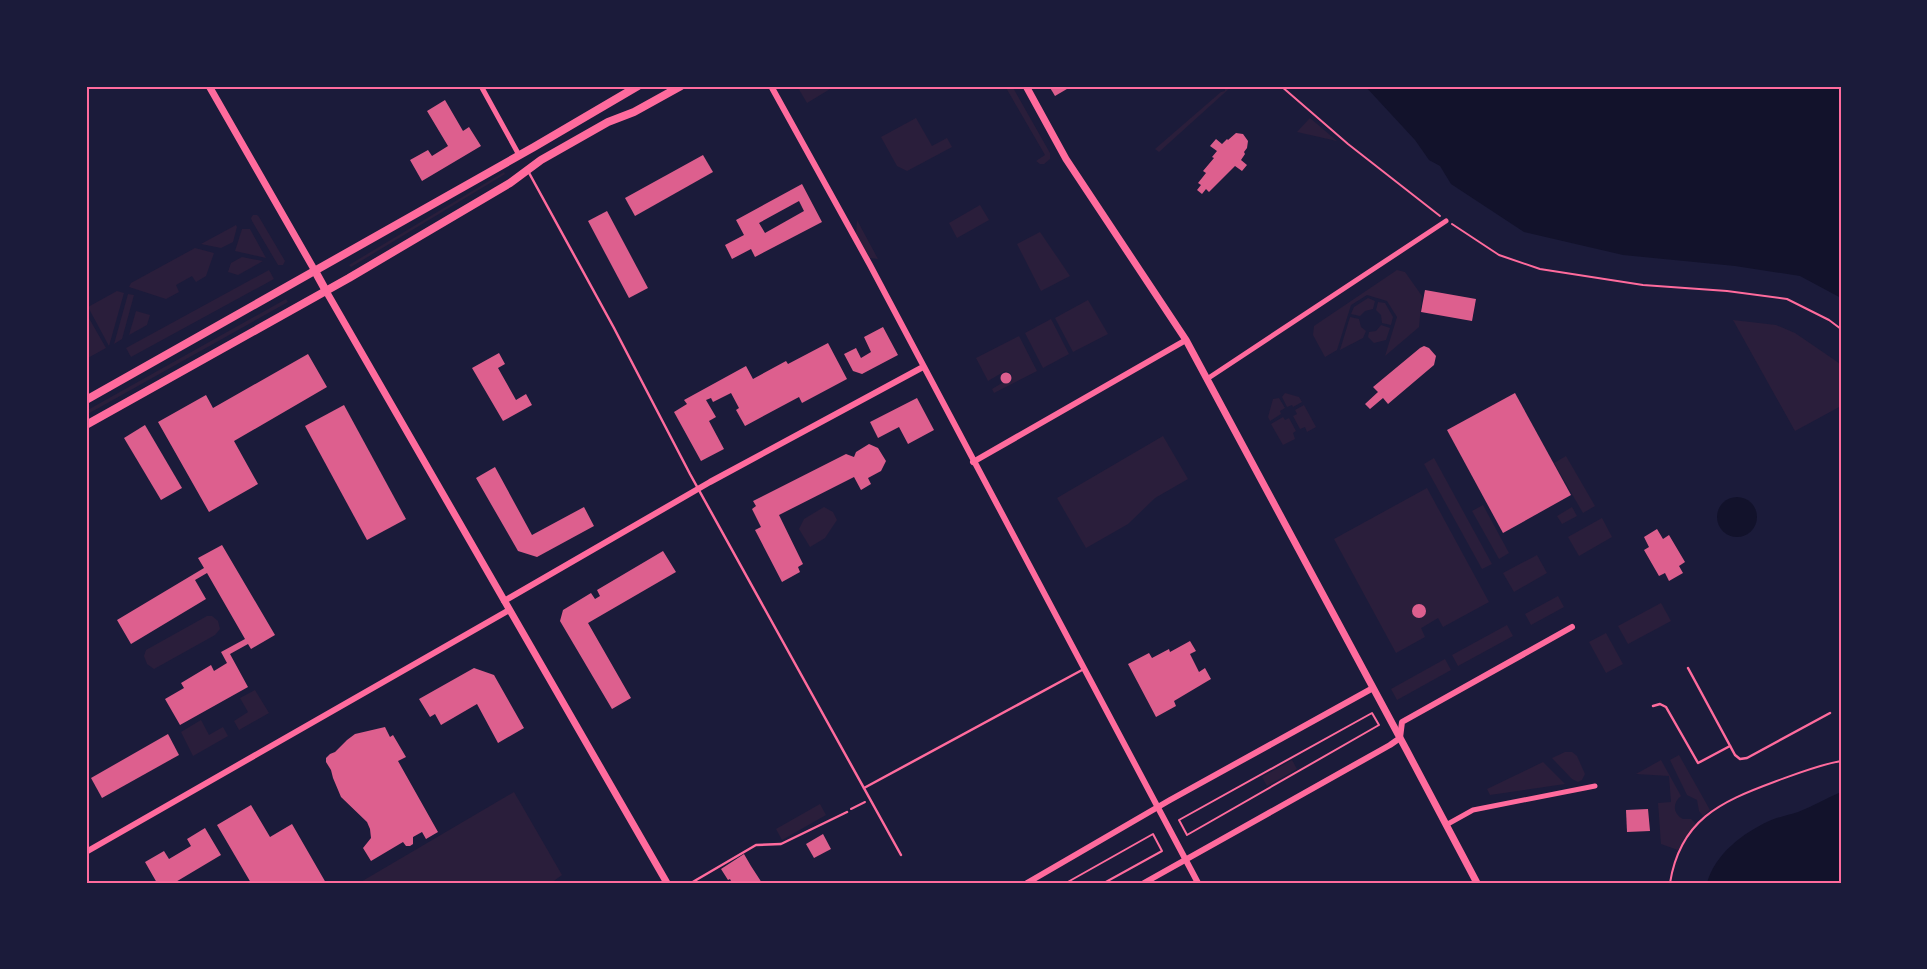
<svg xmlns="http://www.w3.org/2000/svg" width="1927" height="969" font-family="Spectral,serif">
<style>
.green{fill:#2a1e3b}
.water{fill:#12122b}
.building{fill:#dd5f8e;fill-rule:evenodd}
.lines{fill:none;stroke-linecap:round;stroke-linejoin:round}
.path{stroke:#ff6b9d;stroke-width:2}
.service{stroke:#ff6b9d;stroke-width:2.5}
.minor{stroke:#ff6b9d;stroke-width:5}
.tertiary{stroke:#ff6b9d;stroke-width:6}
.secondary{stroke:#ff6b9d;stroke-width:7}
.primary{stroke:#ff6b9d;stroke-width:8}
.neatline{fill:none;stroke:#ff6b9d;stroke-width:2}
</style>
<rect width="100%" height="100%" fill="#1b1b3a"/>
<g class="green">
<polygon points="797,86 835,86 807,103"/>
<polygon points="1005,86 1012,86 1050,153 1050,159 1044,164 1040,164 1036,161 1045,155"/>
<polygon points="1225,86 1232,86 1159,152 1155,149 1221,92 1225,91"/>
<polygon points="916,118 932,146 947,138 952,147 907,171 897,166 881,137"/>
<polygon points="1310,118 1337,141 1297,132"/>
<polygon points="504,172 505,174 351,267 349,265"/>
<polygon points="980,205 989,220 957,238 949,223"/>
<polygon points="253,215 257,215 259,217 285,261 283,265 278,265 252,221 251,218"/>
<polygon points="857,220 878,259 870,258 856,234"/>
<polygon points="236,225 237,227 233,242 221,248 201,244"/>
<polygon points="242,229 250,229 266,258 235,251"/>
<polygon points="1040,232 1070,276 1041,291 1017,244"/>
<polygon points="195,248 214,253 206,276 196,282 192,276 176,285 179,292 166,299 129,287 131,283"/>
<polygon points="242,257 263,261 238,275 228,272 231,263"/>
<polygon points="269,270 274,279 131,357 126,348"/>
<polygon points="1397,270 1405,272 1422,296 1419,327 1385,356 1397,317 1387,301 1367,295 1351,305 1337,350 1325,357 1313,335 1314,326"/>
<polygon points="117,291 124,293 109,346 88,307"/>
<polygon points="128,294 134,295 122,339 114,344"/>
<polygon points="1368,298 1375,301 1373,309 1365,311 1360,316 1351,314 1354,307"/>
<polygon points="286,299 288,302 86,415 86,411"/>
<polygon points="1088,300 1108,334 1073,352 1055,318"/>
<polygon points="1378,302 1385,303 1393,317 1391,325 1382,323 1381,315 1376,310"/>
<polygon points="136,311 150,315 147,325 129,335"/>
<polygon points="86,313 106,348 86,359"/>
<polygon points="1350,317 1359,319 1361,327 1366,331 1363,338 1340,350"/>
<polygon points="1051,319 1069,354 1043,368 1025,333"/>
<polygon points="1733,320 1776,325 1795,333 1836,361 1841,365 1841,406 1795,431"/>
<polygon points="1381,325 1390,328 1386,340 1374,343 1368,337 1369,332 1376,331"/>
<path d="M1019,336L1037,371L994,393L992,389L1002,383C1013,387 1017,373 1005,371L988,381L976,358Z"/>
<polygon points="1285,393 1299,397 1302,402 1293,407 1292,405 1287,407 1282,397"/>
<polygon points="1279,398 1285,408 1280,411 1281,414 1270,421 1268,417 1273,399"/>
<polygon points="1304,405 1316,427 1307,432 1305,427 1300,429 1293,416 1297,414 1295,410"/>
<polygon points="1283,417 1285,420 1289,418 1296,431 1293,433 1295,439 1283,445 1271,424"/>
<polygon points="1163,436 1188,479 1155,498 1128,524 1086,548 1057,498"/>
<polygon points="1566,456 1595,506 1583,513 1554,463"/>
<polygon points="1434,458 1492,564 1482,569 1424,464"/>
<polygon points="1427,488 1489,602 1443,627 1438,618 1423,627 1421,628 1425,637 1396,653 1334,539"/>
<polygon points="1483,505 1509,553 1499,559 1472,511"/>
<polygon points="824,507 833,512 837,520 825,538 810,547 799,529 804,519"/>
<polygon points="1572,507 1577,516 1562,524 1557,516"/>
<polygon points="1602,518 1612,537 1579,556 1568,537"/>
<polygon points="1537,555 1547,573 1514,592 1503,573"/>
<polygon points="1558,596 1564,607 1531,625 1525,614"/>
<polygon points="1661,603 1671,621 1628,644 1618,626"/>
<polygon points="207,616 212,616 218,621 220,629 215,635 154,669 147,664 144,656 146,650"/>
<polygon points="1507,625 1513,636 1458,666 1452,655"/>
<polygon points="1606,633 1623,664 1606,673 1589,642"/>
<polygon points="1445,659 1451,670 1397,700 1391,689"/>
<polygon points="255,690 269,713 239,730 234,721 248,712 240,698"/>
<polygon points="201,720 209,735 223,727 228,736 193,756 181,732"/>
<polygon points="1565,752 1572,752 1577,756 1585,774 1582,780 1578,782 1572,779 1552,758"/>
<polygon points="1679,755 1710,810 1703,816 1699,811 1697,800 1687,795 1670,760"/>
<polygon points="1292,760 1297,769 1267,786 1262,777"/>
<path d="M1661,760L1681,796C1672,803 1673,814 1683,819H1691L1696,824L1678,850L1661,844L1658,803L1671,802L1669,776L1636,774Z"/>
<polygon points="1543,762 1565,784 1490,795 1487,789"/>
<polygon points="514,792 562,875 551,883 359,883"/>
<polygon points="820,804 826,815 782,840 776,829"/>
</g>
<g class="water">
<polygon points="1365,86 1841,86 1841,298 1800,276 1735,266 1623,255 1524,232 1451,184 1440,166 1429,160 1415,140"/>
<circle cx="1737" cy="517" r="20"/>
<path d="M1841,792V883H1707C1715,854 1743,833 1769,821C1778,817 1789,815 1798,812C1813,806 1827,798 1841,792Z"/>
</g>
<g class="building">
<polygon points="1049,86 1072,86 1055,96"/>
<polygon points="445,100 463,131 469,127 481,146 422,181 410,160 428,150 432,156 448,146 427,111"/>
<polygon points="1236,133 1243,134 1248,141 1247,148 1244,152 1245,154 1241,160 1247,165 1242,171 1235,166 1209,192 1206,189 1202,194 1197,190 1201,185 1198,183 1206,173 1203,171 1214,158 1212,157 1217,151 1210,146 1216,139 1222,144 1227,139 1228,140"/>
<polygon points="703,155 713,172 635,216 625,198"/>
<path d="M802,184L822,222L755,257L751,249L732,259L725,245L744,235L736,220ZM799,201L804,211L765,233L759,223Z"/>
<polygon points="607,211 648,288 629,298 588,221"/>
<polygon points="1425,290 1476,299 1472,321 1421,312"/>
<polygon points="883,327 898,355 862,374 853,371 844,354 856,348 861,358 871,352 864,337"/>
<polygon points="828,343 847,379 802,403 799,397 745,426 736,410 739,408 731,393 713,402 711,398 706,400 716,417 709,421 724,449 701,461 674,412 687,404 684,400 746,366 753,379 786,361 788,364"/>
<polygon points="1424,346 1429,348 1436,356 1434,365 1388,404 1383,398 1370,409 1365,404 1378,392 1373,387 1420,348"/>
<polygon points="499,353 505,364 498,368 516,400 526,394 532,405 503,421 472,368"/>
<polygon points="308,354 327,387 234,441 258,484 209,512 158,422 206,395 213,408"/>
<circle cx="1006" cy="378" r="5.5"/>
<polygon points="1515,393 1571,495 1503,533 1447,430"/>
<polygon points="917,398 934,430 908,444 899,427 878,438 870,422"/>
<polygon points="344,405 406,519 367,540 305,426"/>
<polygon points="145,425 182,488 161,500 124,438"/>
<polygon points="869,444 878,448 886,461 881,471 868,478 871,484 861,490 854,477 779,515 803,564 798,567 800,572 782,582 755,530 761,527 752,509 756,506 753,501 846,454 854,457 856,452"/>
<polygon points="495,467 532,535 584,507 594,526 537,557 518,551 476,478"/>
<polygon points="1657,529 1663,539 1669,535 1685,562 1679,566 1683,573 1669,581 1665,573 1659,576 1644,550 1649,547 1644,537"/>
<polygon points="222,545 275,635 251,649 248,644 230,654 248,687 180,725 165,699 184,688 181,683 211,665 214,671 227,663 221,652 245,639 207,573 195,580 206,599 131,644 117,620 204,568 198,558"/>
<polygon points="663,551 676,572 588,623 631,698 612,709 560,621 563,610 591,593 595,599 600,596 597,590"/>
<circle cx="1419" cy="611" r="7"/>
<polygon points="1190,641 1196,651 1190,654 1199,672 1205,668 1211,679 1174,701 1176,706 1156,717 1128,664 1149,653 1152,658 1169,649 1170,652"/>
<polygon points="474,668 494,675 524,728 498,743 477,704 441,725 435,714 430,717 419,699"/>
<polygon points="385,727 390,737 393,735 406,757 398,761 438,832 426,839 422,832 413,837 413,844 410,846 406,846 403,842 371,861 363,848 371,838 370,829 367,822 341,797 333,778 331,770 326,762 326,758 330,754 335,752 347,740 355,734"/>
<polygon points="168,734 179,755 102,798 91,778"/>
<polygon points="251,805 270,837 292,824 326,883 251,883 217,825"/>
<polygon points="1648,809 1650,831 1627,832 1626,810"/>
<polygon points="205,828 221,855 174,883 157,883 145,862 164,851 169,859 191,846 187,839"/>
<polygon points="823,834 831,849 814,858 806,844"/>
<polygon points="744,854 751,866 762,883 732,883 730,879 728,880 721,869"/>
</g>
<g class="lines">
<g class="path">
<polyline points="1281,86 1348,144 1440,216"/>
<polyline points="1452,224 1499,255 1540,269 1643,285 1727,291 1787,299 1829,320 1841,329"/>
<polygon points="1372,713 1379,725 1187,835 1179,820"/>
<polyline points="851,809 865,802"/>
<polyline points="1066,883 1153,834 1162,851 1104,883"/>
<path d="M1670,883C1680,820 1720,802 1774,782C1796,774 1818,765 1841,761"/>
</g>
<g class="service">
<polyline points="528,171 614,328 690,474 901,855"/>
<polyline points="1688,668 1735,755 1740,759 1747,758 1830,713"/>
<polyline points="1653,706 1660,704 1666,707 1698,763 1730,746"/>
<polyline points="864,788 1082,670"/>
<polyline points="691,883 756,845 781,844 847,812"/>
</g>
<g class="minor">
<polyline points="481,86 519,155"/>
<polyline points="1207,379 1446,221"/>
<polyline points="1446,825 1473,810 1595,786"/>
</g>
<g class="tertiary">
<polyline points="771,86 870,265 1198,883"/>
<polyline points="973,462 1186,340"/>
<polyline points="504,601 710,482 923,367"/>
<polyline points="86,852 509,610"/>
<polyline points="1027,883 1170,800 1373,688"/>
<polyline points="1144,883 1390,745 1400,738 1402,722 1572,627"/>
</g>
<g class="secondary">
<polyline points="209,86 315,271"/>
<polyline points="1026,86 1066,159 1186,340 1406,749 1477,883"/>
<polyline points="326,291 667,883"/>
</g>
<g class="primary">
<polyline points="315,271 326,291"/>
<polyline points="86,400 534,147 638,86"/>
<polyline points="86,425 349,278 510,183 541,160 608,122 634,112 681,86"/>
</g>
</g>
<rect width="1927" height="969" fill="none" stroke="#1b1b3a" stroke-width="175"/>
<rect x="88" y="88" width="1752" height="794" class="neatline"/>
</svg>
